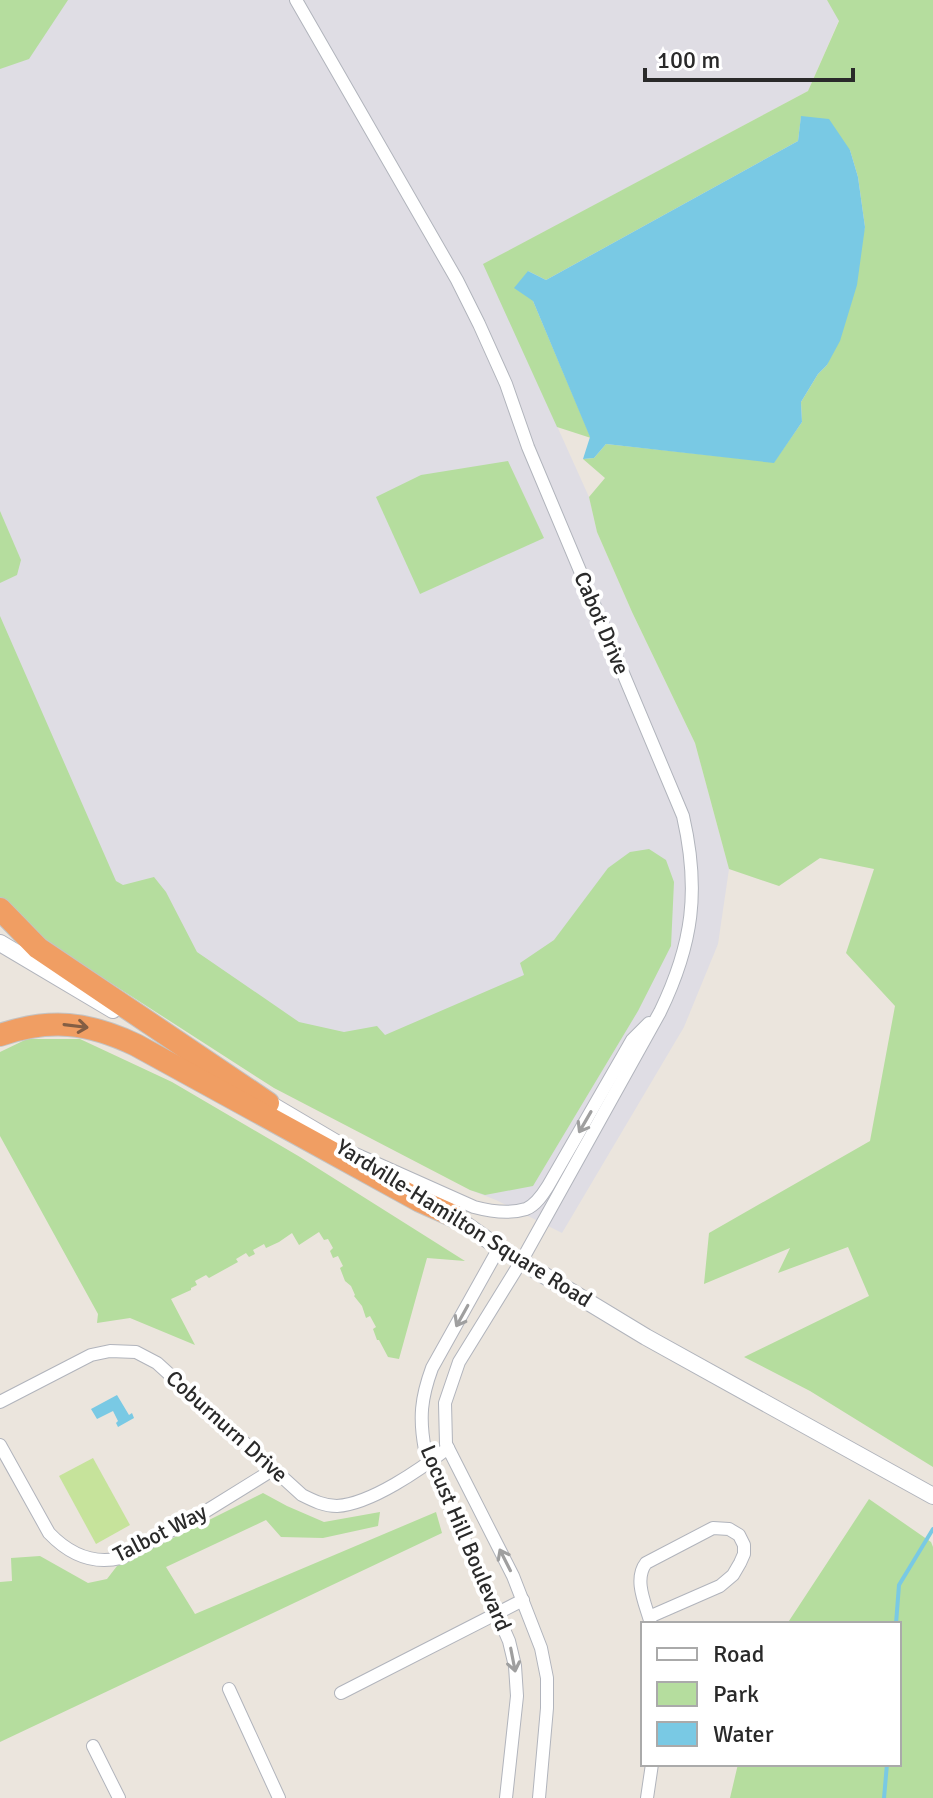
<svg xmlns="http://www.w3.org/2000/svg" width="933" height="1798" font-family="Signika,sans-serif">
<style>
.industrial{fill:#dfdde4}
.green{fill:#b5dd9e}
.pitch{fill:#c6e39b}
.water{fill:#79c9e4}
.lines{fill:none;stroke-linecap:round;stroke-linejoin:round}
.stream{stroke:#79c9e4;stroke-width:4}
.minor-casing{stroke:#b1b4bc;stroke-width:14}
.tertiary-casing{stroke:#b1b4bc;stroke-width:18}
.motorway-casing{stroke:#c3c3c3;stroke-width:24}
.minor{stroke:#fff;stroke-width:12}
.tertiary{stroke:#fff;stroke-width:16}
.motorway{stroke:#f09e63;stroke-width:22}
.oneway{stroke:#835e44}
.oneway2{stroke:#9f9f9f}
.labels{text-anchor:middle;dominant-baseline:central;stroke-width:8;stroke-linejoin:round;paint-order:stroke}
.street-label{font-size:22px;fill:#2a2a2a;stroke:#fff}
</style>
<rect width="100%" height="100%" fill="#ebe5dd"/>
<polygon class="industrial" points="36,0 827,0 839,20 808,91 484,264 589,497 597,532 632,612 695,743 729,869 718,944 684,1027 562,1233 496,1200 470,1190 0,825 0,27"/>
<g class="green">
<polygon points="0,0 68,0 29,59 0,69"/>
<polygon points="827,0 933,0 933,1467 810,1391 744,1357 869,1296 848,1247 778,1273 790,1248 704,1284 709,1233 870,1141 895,1006 846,953 874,869 820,858 779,886 729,869 695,743 632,612 597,532 589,497 605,478 583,459 594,458 606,444 774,462 802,422 801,402 818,374 827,365 865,227 858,177 850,150 801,117 798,141 546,280 528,271 533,301 591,438 557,427 483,264 808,91 839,21"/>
<polygon points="508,461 544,538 420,594 376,497 421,475"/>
<polygon points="0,511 21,560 17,575 0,583"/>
<polygon points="0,616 116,881 123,885 154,877 166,892 197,952 299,1022 344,1032 377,1026 385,1035 524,975 520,963 554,940 608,868 630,852 649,849 666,860 674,882 671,946 638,1011 533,1186 485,1195 470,1190 274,1088 44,940 0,899"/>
<polygon points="27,1039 80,1039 172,1082 300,1157 465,1261 427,1258 399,1359 388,1357 379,1340 377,1340 373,1329 376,1327 370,1316 366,1318 362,1306 354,1296 355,1295 351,1286 345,1281 340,1268 343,1266 338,1256 333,1258 330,1251 333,1248 328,1239 324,1240 319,1232 299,1245 292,1233 279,1242 266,1248 264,1244 253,1250 255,1254 249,1257 246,1253 236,1259 238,1262 209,1278 206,1275 195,1281 197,1285 191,1288 191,1290 171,1299 195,1345 130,1318 97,1323 98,1314 0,1136 0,1052"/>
<polygon points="263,1493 287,1506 324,1522 380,1512 378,1526 323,1538 281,1537 266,1520 166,1567 195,1614 436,1512 442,1533 0,1742 0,1582 12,1581 11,1558 40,1556 88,1583 107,1579 117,1566"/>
<polygon points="869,1499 931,1542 933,1547 933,1798 730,1798 738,1764 899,1764 899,1624 787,1624"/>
</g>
<polygon class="pitch" points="93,1458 130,1525 96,1544 59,1476"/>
<g class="water">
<polygon points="801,116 829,119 850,150 858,177 865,227 857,285 840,341 827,365 818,374 801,402 802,422 774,463 606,444 594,458 583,459 590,437 533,301 514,288 528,271 546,280 798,141"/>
<polygon points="117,1395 129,1415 132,1413 134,1418 118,1427 116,1423 118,1421 113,1411 97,1419 91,1409"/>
</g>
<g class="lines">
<g class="stream">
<polyline points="896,1624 899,1585 933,1529"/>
<polyline points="884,1798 887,1764"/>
</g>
<defs>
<g id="minor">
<path d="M296,0L457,280L479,324L506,384L528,447L683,816C700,890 693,944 660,1012L522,1260L459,1362L445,1403L446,1444L513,1576L541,1648L547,1678V1708L539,1798"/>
<path d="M353,1153L474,1207C489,1211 510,1214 526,1209C536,1205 543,1194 548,1186L632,1040L649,1023"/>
<path d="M499,1248L432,1368C421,1398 419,1418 425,1450L509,1641L515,1666L517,1696L506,1798"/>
<path d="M0,1402L91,1355L110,1351L136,1352L157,1363L302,1495C314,1501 324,1506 337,1506C371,1504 421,1469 448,1448"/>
<path d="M0,1445L49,1533C69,1554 92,1565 121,1558L203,1513L274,1469"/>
<path d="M649,1617L720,1586L733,1575L740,1563L744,1554V1545L739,1535L729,1529L713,1528L646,1563C633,1580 646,1605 651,1624"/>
<polyline points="229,1689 279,1798"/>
<polyline points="341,1693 523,1600"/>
<polyline points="93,1746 119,1798"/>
<polyline points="647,1798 652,1764"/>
</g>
<g id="tertiary">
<polyline points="0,943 113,1010"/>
<polyline points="260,1098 343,1147"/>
<polyline points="448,1212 499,1248 646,1337 933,1496"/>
</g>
<g id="motorway">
<polyline points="0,909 38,948 268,1103"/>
<path d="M0,1035C50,1018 88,1022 136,1045L420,1201L456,1217"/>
</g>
</defs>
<use href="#minor" class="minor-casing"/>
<use href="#tertiary" class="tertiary-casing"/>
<use href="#motorway" class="motorway-casing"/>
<use href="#minor" class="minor"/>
<use href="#tertiary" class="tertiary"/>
<use href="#motorway" class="motorway"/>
</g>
<defs><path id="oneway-shaft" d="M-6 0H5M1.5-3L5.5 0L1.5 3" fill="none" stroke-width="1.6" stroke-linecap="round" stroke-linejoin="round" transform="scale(2)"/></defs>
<use class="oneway" href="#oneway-shaft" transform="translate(76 1026) rotate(7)"/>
<g class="oneway2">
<use href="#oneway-shaft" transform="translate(585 1122) rotate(120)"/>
<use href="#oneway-shaft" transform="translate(462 1316) rotate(119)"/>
<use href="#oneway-shaft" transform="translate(505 1560) rotate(-117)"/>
<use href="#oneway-shaft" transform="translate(513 1660) rotate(79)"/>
</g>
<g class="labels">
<g class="street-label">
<text transform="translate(602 623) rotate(67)">Cabot Drive</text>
<text transform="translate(464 1223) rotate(32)">Yardville-Hamilton Square Road</text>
<text transform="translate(227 1426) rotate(42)">Coburnurn Drive</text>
<text transform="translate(160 1533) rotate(-27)">Talbot Way</text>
<text transform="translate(466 1538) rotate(67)">Locust Hill Boulevard</text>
</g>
</g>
<rect x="641" y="1622" width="260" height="144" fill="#ffffff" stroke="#aaaaaa" stroke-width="2"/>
<rect x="657" y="1648" width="40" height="12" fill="#ffffff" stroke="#aaaaaa" stroke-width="2"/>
<text x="713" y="1662" font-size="24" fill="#2a2a2a">Road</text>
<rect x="657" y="1682" width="40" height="24" fill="#b5dd9e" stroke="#aaaaaa" stroke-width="2"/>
<text x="713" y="1702" font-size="24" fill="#2a2a2a">Park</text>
<rect x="657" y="1722" width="40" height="24" fill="#79c9e4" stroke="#aaaaaa" stroke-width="2"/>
<text x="713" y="1742" font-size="24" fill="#2a2a2a">Water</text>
<path d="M645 68v12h208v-12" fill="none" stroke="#2a2a2a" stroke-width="4"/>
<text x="657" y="68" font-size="24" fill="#2a2a2a" stroke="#ffffff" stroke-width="6" paint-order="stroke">100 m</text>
</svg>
